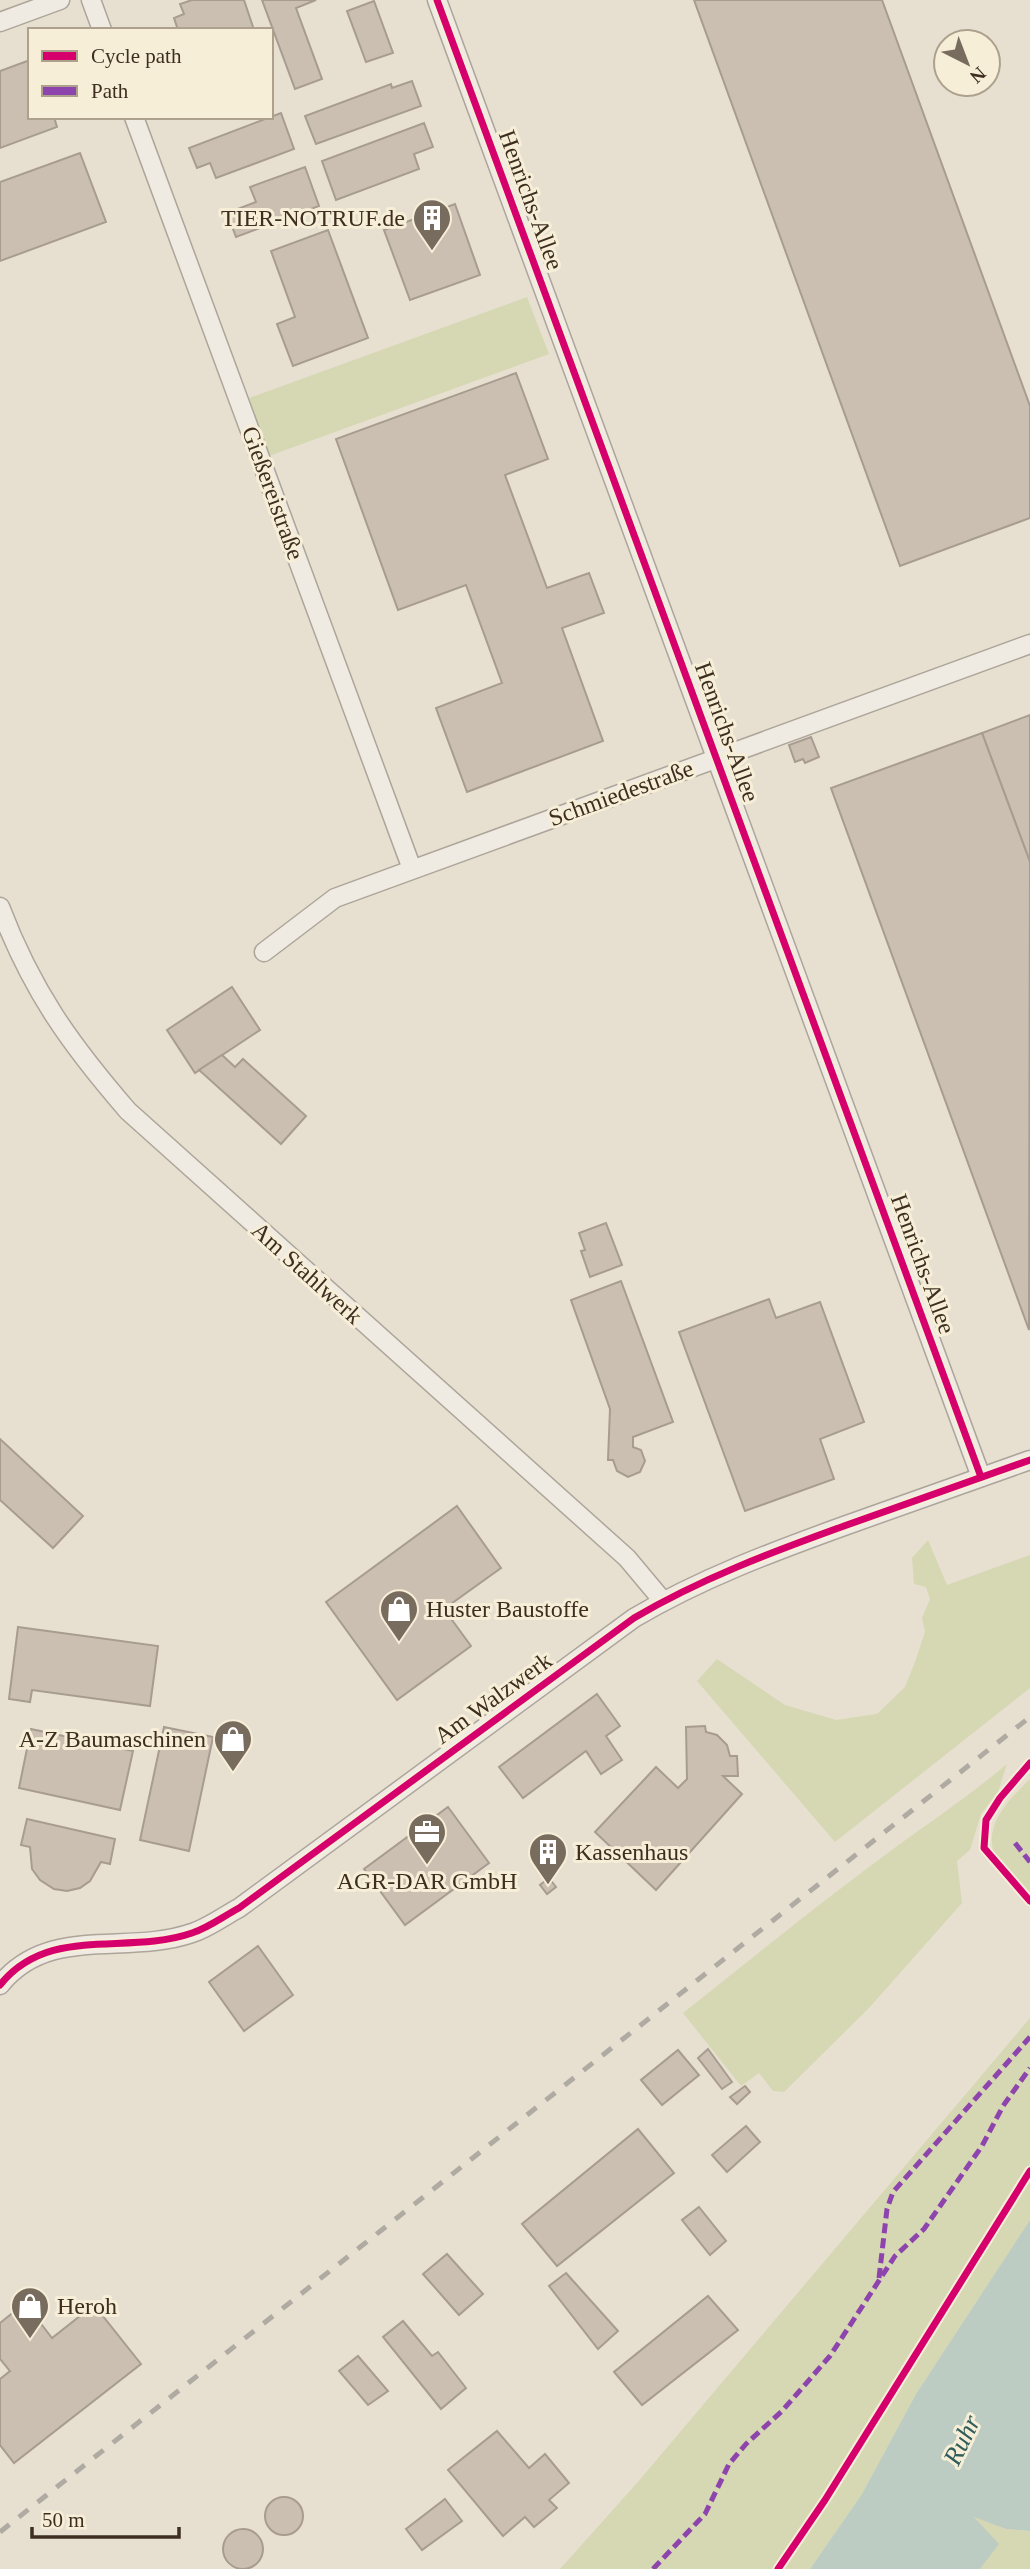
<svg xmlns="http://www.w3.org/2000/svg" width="1030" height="2569" font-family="Georgia,serif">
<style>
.green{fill:#d6d7b3}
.water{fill:#bcccc2}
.building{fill:#cbbfb2;stroke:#a89c90;stroke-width:2}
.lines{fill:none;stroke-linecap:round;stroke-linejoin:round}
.street-casing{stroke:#ada599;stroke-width:21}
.street{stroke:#efebe3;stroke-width:18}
.rail{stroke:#afaaa2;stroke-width:5;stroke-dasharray:12 12;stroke-linecap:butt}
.quiet{stroke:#8e44ad;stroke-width:5;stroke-dasharray:10 5;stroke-linecap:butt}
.cycleway-casing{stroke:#f7eed8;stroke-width:11}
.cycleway{stroke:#d6006c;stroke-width:7}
.labels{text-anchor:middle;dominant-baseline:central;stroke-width:6;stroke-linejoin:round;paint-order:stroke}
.street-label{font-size:24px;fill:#3d2e20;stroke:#f7eed8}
.poi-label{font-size:24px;fill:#3d2e20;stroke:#f7eed8;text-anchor:start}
.water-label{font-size:26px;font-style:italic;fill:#2f5d5a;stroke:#f7eed8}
</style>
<rect width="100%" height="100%" fill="#e7e0d1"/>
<g class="green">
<polygon points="527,297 549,354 269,456 249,398"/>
<polygon points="928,1540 947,1585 1030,1555 1030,1688 835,1842 697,1681 717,1659 785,1705 836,1720 877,1714 905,1687 915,1662 925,1632 922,1618 930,1599 926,1587 914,1584 912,1558"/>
<path d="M1007,1764L998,1792L981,1814L970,1850L957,1861L962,1903L869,2008L784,2092L773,2091L759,2073L741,2086L683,2013C745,1964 806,1914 869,1867C915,1832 963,1801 1007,1764Z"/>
<path d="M1030,1779V1906C1022,1895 995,1861 993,1850C986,1821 1012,1797 1030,1779Z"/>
<polygon points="1030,2018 1030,2220 916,2394 862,2494 810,2569 560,2569 637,2483"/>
<polygon points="973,2516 1006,2529 1030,2531 1030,2569 980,2569 998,2544"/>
</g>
<polygon class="water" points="1030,2220 1030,2531 1006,2529 974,2517 999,2544 980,2569 810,2569 862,2494 916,2394"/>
<g class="building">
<polygon points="192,0 244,0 254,30 178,30 174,18 184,14 180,4"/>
<polygon points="262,0 316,0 296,8 322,79 295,89"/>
<polygon points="694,0 882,0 1030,406 1030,518 900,566"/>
<polygon points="374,1 393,53 366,62 347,11"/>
<polygon points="30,60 30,117 54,117 57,127 0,148 0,71"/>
<polygon points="412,81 421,106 316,144 305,116 391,84 392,88"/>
<polygon points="281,113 294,149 216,178 210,163 197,168 189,148"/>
<polygon points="424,123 433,147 414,154 419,169 336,200 322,161"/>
<polygon points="80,153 106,222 0,261 0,182"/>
<polygon points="305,167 319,206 236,237 227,213 256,202 250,187"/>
<polygon points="455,204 480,275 410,300 384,230"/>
<polygon points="328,230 368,338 293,366 277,324 295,317 271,251"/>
<polygon points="516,373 548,459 505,475 547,588 589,573 604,613 562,628 603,741 467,792 436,708 502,683 466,585 398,610 336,439"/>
<polygon points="1030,715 1030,862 982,733"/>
<polygon points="982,733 1030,862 1029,1330 831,788"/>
<polygon points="811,737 819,757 805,763 803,759 795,762 789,745"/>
<polygon points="232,987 260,1030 195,1073 167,1030"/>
<polygon points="222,1055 235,1067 243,1059 306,1116 281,1144 199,1070"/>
<polygon points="606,1223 622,1265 590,1277 581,1251 585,1250 579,1233"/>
<polygon points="621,1281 673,1422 633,1437 633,1447 641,1450 645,1461 640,1472 628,1477 617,1471 613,1460 608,1460 610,1409 571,1300"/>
<polygon points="769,1299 776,1318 820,1302 864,1422 820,1439 834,1479 745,1511 679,1332"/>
<polygon points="0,1439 83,1516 53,1548 0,1500"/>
<polygon points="457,1506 501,1568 444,1609 471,1646 397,1700 326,1602"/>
<polygon points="18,1627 158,1646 150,1706 32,1690 30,1702 9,1699"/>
<polygon points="597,1694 620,1726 606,1736 622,1760 601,1774 586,1751 523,1798 499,1767"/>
<polygon points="705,1726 706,1732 717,1735 727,1745 730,1756 737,1756 738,1776 723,1776 742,1794 656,1890 595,1832 656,1767 678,1788 687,1779 686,1727"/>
<polygon points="164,1727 213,1737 189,1851 140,1840"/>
<polygon points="31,1729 133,1751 120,1810 19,1788"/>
<polygon points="448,1807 489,1863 405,1925 364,1869"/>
<polygon points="27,1819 115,1839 110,1864 101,1862 90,1881 80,1888 67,1891 54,1889 40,1880 32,1869 30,1847 21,1845"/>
<polygon points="549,1878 556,1887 547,1894 540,1885"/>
<polygon points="258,1946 293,1995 244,2031 209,1982"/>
<polygon points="708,2049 732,2082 722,2089 698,2058"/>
<polygon points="678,2050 699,2075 662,2105 641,2080"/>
<polygon points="745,2086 750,2092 737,2104 730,2097"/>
<polygon points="746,2126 760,2142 727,2172 712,2155"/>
<polygon points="638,2129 674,2173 557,2266 522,2224"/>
<polygon points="699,2207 726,2241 710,2255 682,2220"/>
<polygon points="447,2254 483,2294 459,2315 423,2274"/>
<polygon points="566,2273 618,2331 598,2349 549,2286"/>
<polygon points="708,2296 738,2330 642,2405 614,2372"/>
<polygon points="25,2303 52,2338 94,2305 141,2364 14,2463 0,2445 0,2379 10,2371 0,2359 0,2323"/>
<polygon points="403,2321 432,2356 438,2352 466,2388 441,2409 383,2337"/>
<polygon points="358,2356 388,2391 368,2405 339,2371"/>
<polygon points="497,2431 529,2468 545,2454 569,2483 549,2500 557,2508 534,2527 525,2517 503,2536 448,2470"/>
<circle cx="284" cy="2516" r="19"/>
<polygon points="445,2499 462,2521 422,2550 406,2529"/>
<circle cx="243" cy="2549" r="20"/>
</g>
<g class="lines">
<defs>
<g id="street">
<polyline points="91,0 102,30"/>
<polyline points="437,0 981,1477"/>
<polyline points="0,22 60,0"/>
<polyline points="134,117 412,869"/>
<path d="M0,907C32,991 70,1044 128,1111L627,1558L663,1601"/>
<polyline points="264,952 335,898 1030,644"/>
<path d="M0,1985C49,1924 126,1956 192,1933C208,1928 224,1916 239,1908L634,1618C700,1579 772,1552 844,1526C906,1504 968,1482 1030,1460"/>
</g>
</defs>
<use href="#street" class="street-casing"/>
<use href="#street" class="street"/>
<polyline class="rail" points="0,2532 1030,1717"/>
<g class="quiet">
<polyline points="1015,1843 1030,1862"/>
<polyline points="879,2278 887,2209 893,2192 1030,2037"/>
<polyline points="653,2569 705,2514 729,2464 746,2444 782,2411 830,2356 895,2256 924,2229 982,2146 1003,2106 1030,2068"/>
</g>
<defs>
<g id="cycleway">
<polyline points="437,0 981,1477"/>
<polyline points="1030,1763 1000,1798 986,1820 984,1848 1030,1901"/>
<path d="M0,1985C49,1924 126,1956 192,1933C208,1928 224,1916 239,1908L634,1618C700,1579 772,1552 844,1526C906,1504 968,1482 1030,1460"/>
<polyline points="778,2569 825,2500 1030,2171"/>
</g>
</defs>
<use href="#cycleway" class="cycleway-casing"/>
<use href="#cycleway" class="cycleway"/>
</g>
<defs>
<symbol id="building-pin" viewBox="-11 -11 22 30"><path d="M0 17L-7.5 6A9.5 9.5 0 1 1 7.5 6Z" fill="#786c5e" stroke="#f7eed8"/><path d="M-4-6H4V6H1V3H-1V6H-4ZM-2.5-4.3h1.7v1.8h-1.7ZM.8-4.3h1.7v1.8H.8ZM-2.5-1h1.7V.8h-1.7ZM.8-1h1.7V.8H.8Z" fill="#fff"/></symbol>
<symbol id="shop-pin" viewBox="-11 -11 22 30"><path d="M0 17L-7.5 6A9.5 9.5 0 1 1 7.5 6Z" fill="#786c5e" stroke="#f7eed8"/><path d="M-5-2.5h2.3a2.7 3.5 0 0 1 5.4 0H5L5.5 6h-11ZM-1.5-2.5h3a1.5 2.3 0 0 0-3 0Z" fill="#fff"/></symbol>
<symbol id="office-pin" viewBox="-11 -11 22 30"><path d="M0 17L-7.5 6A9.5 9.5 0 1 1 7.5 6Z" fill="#786c5e" stroke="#f7eed8"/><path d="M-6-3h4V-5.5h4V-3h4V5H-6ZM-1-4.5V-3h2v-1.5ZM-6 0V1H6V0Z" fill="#fff"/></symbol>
</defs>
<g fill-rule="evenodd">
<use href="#building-pin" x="410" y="196" width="44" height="60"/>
<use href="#shop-pin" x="377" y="1587" width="44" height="60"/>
<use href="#shop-pin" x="211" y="1717" width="44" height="60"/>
<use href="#office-pin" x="405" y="1810" width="44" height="60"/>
<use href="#building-pin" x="526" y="1830" width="44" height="60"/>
<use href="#shop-pin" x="8" y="2284" width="44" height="60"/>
</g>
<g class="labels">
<g class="street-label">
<text transform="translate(531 200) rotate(70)">Henrichs-Allee</text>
<text transform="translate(273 493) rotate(70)">Gießereistraße</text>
<text transform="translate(727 732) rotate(70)">Henrichs-Allee</text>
<text transform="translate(621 793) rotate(-20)">Schmiedestraße</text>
<text transform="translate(923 1264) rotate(70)">Henrichs-Allee</text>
<text transform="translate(307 1273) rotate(42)">Am Stahlwerk</text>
<text transform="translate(493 1698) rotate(-36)">Am Walzwerk</text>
</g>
<g class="poi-label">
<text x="405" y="218" text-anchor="end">TIER-NOTRUF.de</text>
<text x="426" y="1609">Huster Baustoffe</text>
<text x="206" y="1739" text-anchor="end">A-Z Baumaschinen</text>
<text x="575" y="1852">Kassenhaus</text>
<text x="427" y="1881" text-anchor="middle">AGR-DAR GmbH</text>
<text x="57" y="2306">Heroh</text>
</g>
<g class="water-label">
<text transform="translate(962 2440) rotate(-64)">Ruhr</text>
</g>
</g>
<rect x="28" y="28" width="245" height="91" fill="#f7eed8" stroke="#ada18e" stroke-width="2"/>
<rect x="42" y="51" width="35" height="10" fill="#d6006c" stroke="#ada18e" stroke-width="2"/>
<text x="91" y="63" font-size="21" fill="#3d2e20">Cycle path</text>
<rect x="42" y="86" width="35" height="10" fill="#8e44ad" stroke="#ada18e" stroke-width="2"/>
<text x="91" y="98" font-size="21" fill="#3d2e20">Path</text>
<g transform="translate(967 63) rotate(138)"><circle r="33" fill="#f7eed8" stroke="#ada18e" stroke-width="2"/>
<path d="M0-5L12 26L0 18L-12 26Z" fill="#786c5e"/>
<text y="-10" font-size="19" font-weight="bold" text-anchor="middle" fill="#3d2e20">N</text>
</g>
<path d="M32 2527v10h147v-10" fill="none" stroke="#3d2e20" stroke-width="3.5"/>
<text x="42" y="2527" font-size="21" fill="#3d2e20" stroke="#f7eed8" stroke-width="5" paint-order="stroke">50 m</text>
</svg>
